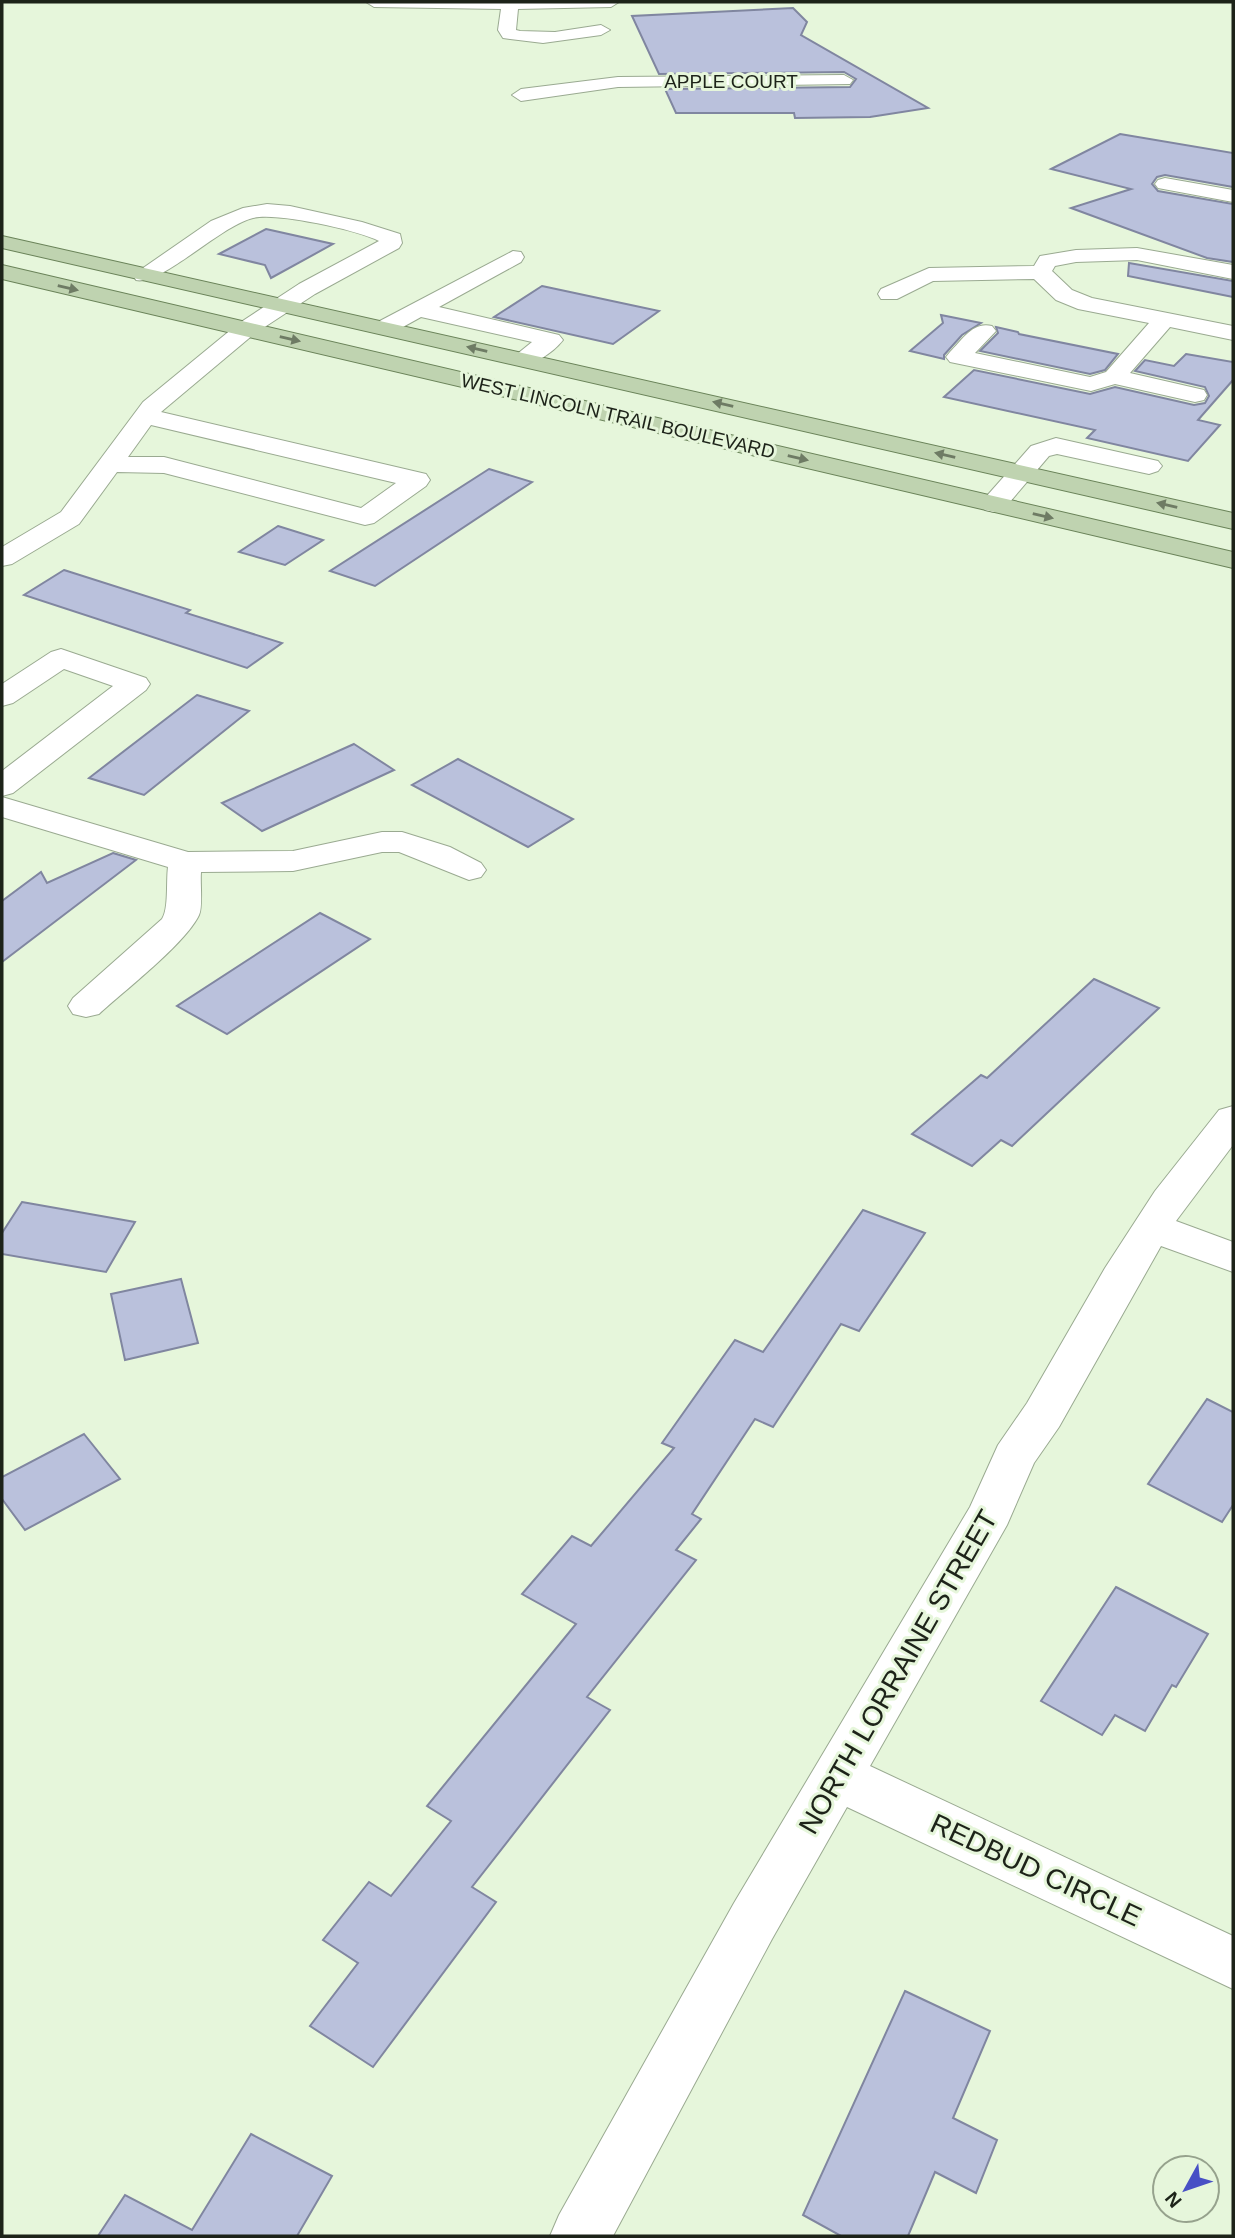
<svg xmlns="http://www.w3.org/2000/svg" width="1235" height="2238" font-family="Helvetica,sans-serif">
<style>
.building{fill:#bac1dc;stroke:#8086a0;stroke-width:2}
.lines{fill:none;stroke-linecap:round;stroke-linejoin:round}
.minor-casing{stroke:#9aaa91;stroke-width:2}
.major-casing{stroke:#6a8359;stroke-width:2}
.minor{fill:#fff;fill-rule:evenodd}
.major{fill:#bfd3b0;fill-rule:evenodd}
.oneway{fill:#6e7b64}
.labels{text-anchor:middle;dominant-baseline:central;stroke-width:6;stroke-linejoin:round;paint-order:stroke}
.far-street-label{font-size:19px;fill:#1d2319;stroke:#e6f6db}
.near-street-label{font-size:28px;fill:#1d2319;stroke:#e6f6db}
</style>
<rect width="100%" height="100%" fill="#e6f6db"/>
<g class="building">
<polygon points="793,8 807,22 801,35 928,108 870,117 795,118 794,113 676,113 665,89 850,87 856,79 844,72 659,74 632,16"/>
<polygon points="1120,134 1233,153 1233,187 1165,175 1157,177 1152,184 1158,191 1233,204 1233,262 1207,258 1071,208 1131,189 1051,169"/>
<polygon points="266,229 333,244 271,278 265,265 219,254"/>
<polygon points="1129,263 1233,281 1233,297 1128,276"/>
<polygon points="542,286 659,311 613,344 494,317"/>
<polygon points="941,315 981,323 962,335 944,355 944,359 910,351 943,323"/>
<polygon points="996,327 1018,332 1019,334 1118,354 1105,370 1090,374 980,351 998,333"/>
<polygon points="1186,354 1233,362 1233,380 1198,420 1220,425 1188,461 1087,438 1095,430 944,397 974,370 1090,394 1115,387 1194,405 1205,403 1209,396 1205,387 1135,371 1145,360 1174,366"/>
<polygon points="489,469 532,482 375,586 330,571"/>
<polygon points="278,526 323,540 285,565 239,552"/>
<polygon points="64,570 190,610 186,613 282,643 247,668 24,595"/>
<polygon points="197,695 249,711 144,795 89,778"/>
<polygon points="354,744 394,770 262,831 222,803"/>
<polygon points="458,759 573,819 528,847 412,785"/>
<polygon points="113,853 136,860 2,962 2,901 41,872 47,883"/>
<polygon points="320,913 370,939 227,1034 177,1006"/>
<polygon points="1094,979 1159,1008 1012,1146 1001,1140 972,1166 912,1134 981,1075 987,1078"/>
<polygon points="22,1202 135,1222 106,1272 2,1254 2,1233"/>
<polygon points="863,1210 925,1233 859,1331 841,1324 773,1427 755,1419 692,1514 701,1519 676,1550 696,1560 587,1697 610,1710 472,1887 496,1902 373,2067 310,2026 358,1963 323,1940 369,1882 391,1896 451,1821 427,1806 576,1624 522,1594 572,1536 591,1546 674,1448 662,1443 735,1340 763,1352"/>
<polygon points="181,1279 198,1343 125,1360 111,1294"/>
<polygon points="1207,1399 1233,1412 1233,1505 1222,1522 1148,1484"/>
<polygon points="84,1434 120,1479 25,1530 2,1499 2,1477"/>
<polygon points="1116,1587 1208,1634 1176,1687 1172,1685 1145,1731 1115,1715 1102,1735 1041,1701"/>
<polygon points="905,1991 990,2031 953,2118 997,2140 976,2193 935,2172 908,2236 841,2236 803,2215"/>
<polygon points="251,2134 332,2176 297,2236 98,2236 125,2195 192,2230"/>
</g>
<g class="lines">
<defs>
<g id="minor">
<polygon points="366,2 619,2 611,7 518,9 516,30 520,31 555,32 601,25 610,30 601,35 543,43 503,38 498,30 501,9 374,7"/>
<polygon points="844,75 853,80 850,84 618,87 521,101 512,95 521,89 618,77"/>
<polygon points="1165,178 1233,190 1233,202 1158,188 1155,184 1158,180"/>
<path d="M267,204L290,206L362,222L400,234L402,243L399,248L315,294L254,334L161,412L426,474L430,480L426,486L374,523L365,525L164,473L117,472L79,524L12,564L2,566V547L61,512L143,402L238,324L299,284L379,241C357,230 276,212 253,218C220,226 161,286 136,280L133,275L211,221L243,208ZM151,425L396,483L361,508L164,457H128Z"/>
<path d="M1137,248L1233,265V279L1137,260L1076,262L1055,266L1052,271L1072,290L1092,298L1233,326V340L1170,327L1130,373L1204,390L1207,395L1204,400L1195,402L1115,384L1091,391L950,362L946,357L950,352C962,340 973,321 992,326L996,331L975,353L1090,377L1106,372L1149,323L1078,309L1056,300L1034,279L933,281L897,299H881L878,294L881,289L929,268L1034,266L1040,256L1076,250Z"/>
<path d="M513,251L521,252L524,257L521,262L439,307L559,335L563,340C553,353 531,368 515,364L511,359L532,342L421,317L392,333H376L372,328L376,323Z"/>
<polygon points="1056,438 1158,461 1162,466 1158,471 1149,474 1057,454 1049,456 1003,510 994,512 985,510 981,504 985,498 1031,446"/>
<polygon points="61,649 146,678 150,684 146,690 13,793 2,796 2,771 113,686 64,669 13,703 2,706 2,684 51,652"/>
<path d="M2,797L188,852L293,851L382,832H402L450,847L481,863L486,870L481,877L469,880L399,852H382L293,871L201,872C200,883 203,907 199,915C186,943 124,991 99,1014L86,1017L73,1014L68,1006L73,998L162,919C169,908 166,882 168,867L2,817Z"/>
<polygon points="1233,1106 1233,1145 1176,1221 1233,1242 1233,1272 1161,1246 1059,1427 1034,1463 1007,1525 870,1766 1233,1936 1233,1989 847,1807 772,1939 613,2236 550,2236 559,2215 734,1903 970,1507 998,1445 1027,1403 1105,1268 1155,1191 1219,1110"/>
</g>
<g id="major">
<polygon points="2,236 1233,513 1233,529 2,248"/>
<polygon points="2,265 1233,552 1233,568 2,279"/>
</g>
</defs>
<use href="#minor" class="minor-casing"/>
<use href="#major" class="major-casing"/>
<use href="#minor" class="minor"/>
<use href="#major" class="major"/>
</g>
<defs><path id="oneway-solid" d="M-6-.8H1V-3.2L6.5 0L1 3.2V.8H-6Z" transform="scale(1.75)"/></defs>
<g class="oneway">
<use href="#oneway-solid" transform="translate(68 288) rotate(13)"/>
<use href="#oneway-solid" transform="translate(290 339) rotate(13)"/>
<use href="#oneway-solid" transform="translate(477 349) rotate(-167)"/>
<use href="#oneway-solid" transform="translate(723 404) rotate(-167)"/>
<use href="#oneway-solid" transform="translate(945 455) rotate(-167)"/>
<use href="#oneway-solid" transform="translate(798 458) rotate(13)"/>
<use href="#oneway-solid" transform="translate(1167 505) rotate(-167)"/>
<use href="#oneway-solid" transform="translate(1043 516) rotate(13)"/>
</g>
<g class="labels">
<g class="far-street-label">
<text x="731" y="81">APPLE COURT</text>
<text transform="translate(618 416) rotate(13)">WEST LINCOLN TRAIL BOULEVARD</text>
</g>
<g class="near-street-label">
<text transform="translate(898 1672) rotate(-60)">NORTH LORRAINE STREET</text>
<text transform="translate(1036 1870) rotate(25)">REDBUD CIRCLE</text>
</g>
</g>
<rect width="1235" height="2238" fill="none" stroke="#1d2319" stroke-width="7"/>
<g transform="translate(1186 2189) rotate(230)"><circle r="33" fill="#e6f6db" stroke="#96a28d" stroke-width="2"/>
<path d="M0-5L12 26L0 18L-12 26Z" fill="#4850c5"/>
<text y="-10" font-size="19" font-weight="bold" text-anchor="middle" fill="#1d2319">N</text>
</g>
</svg>
